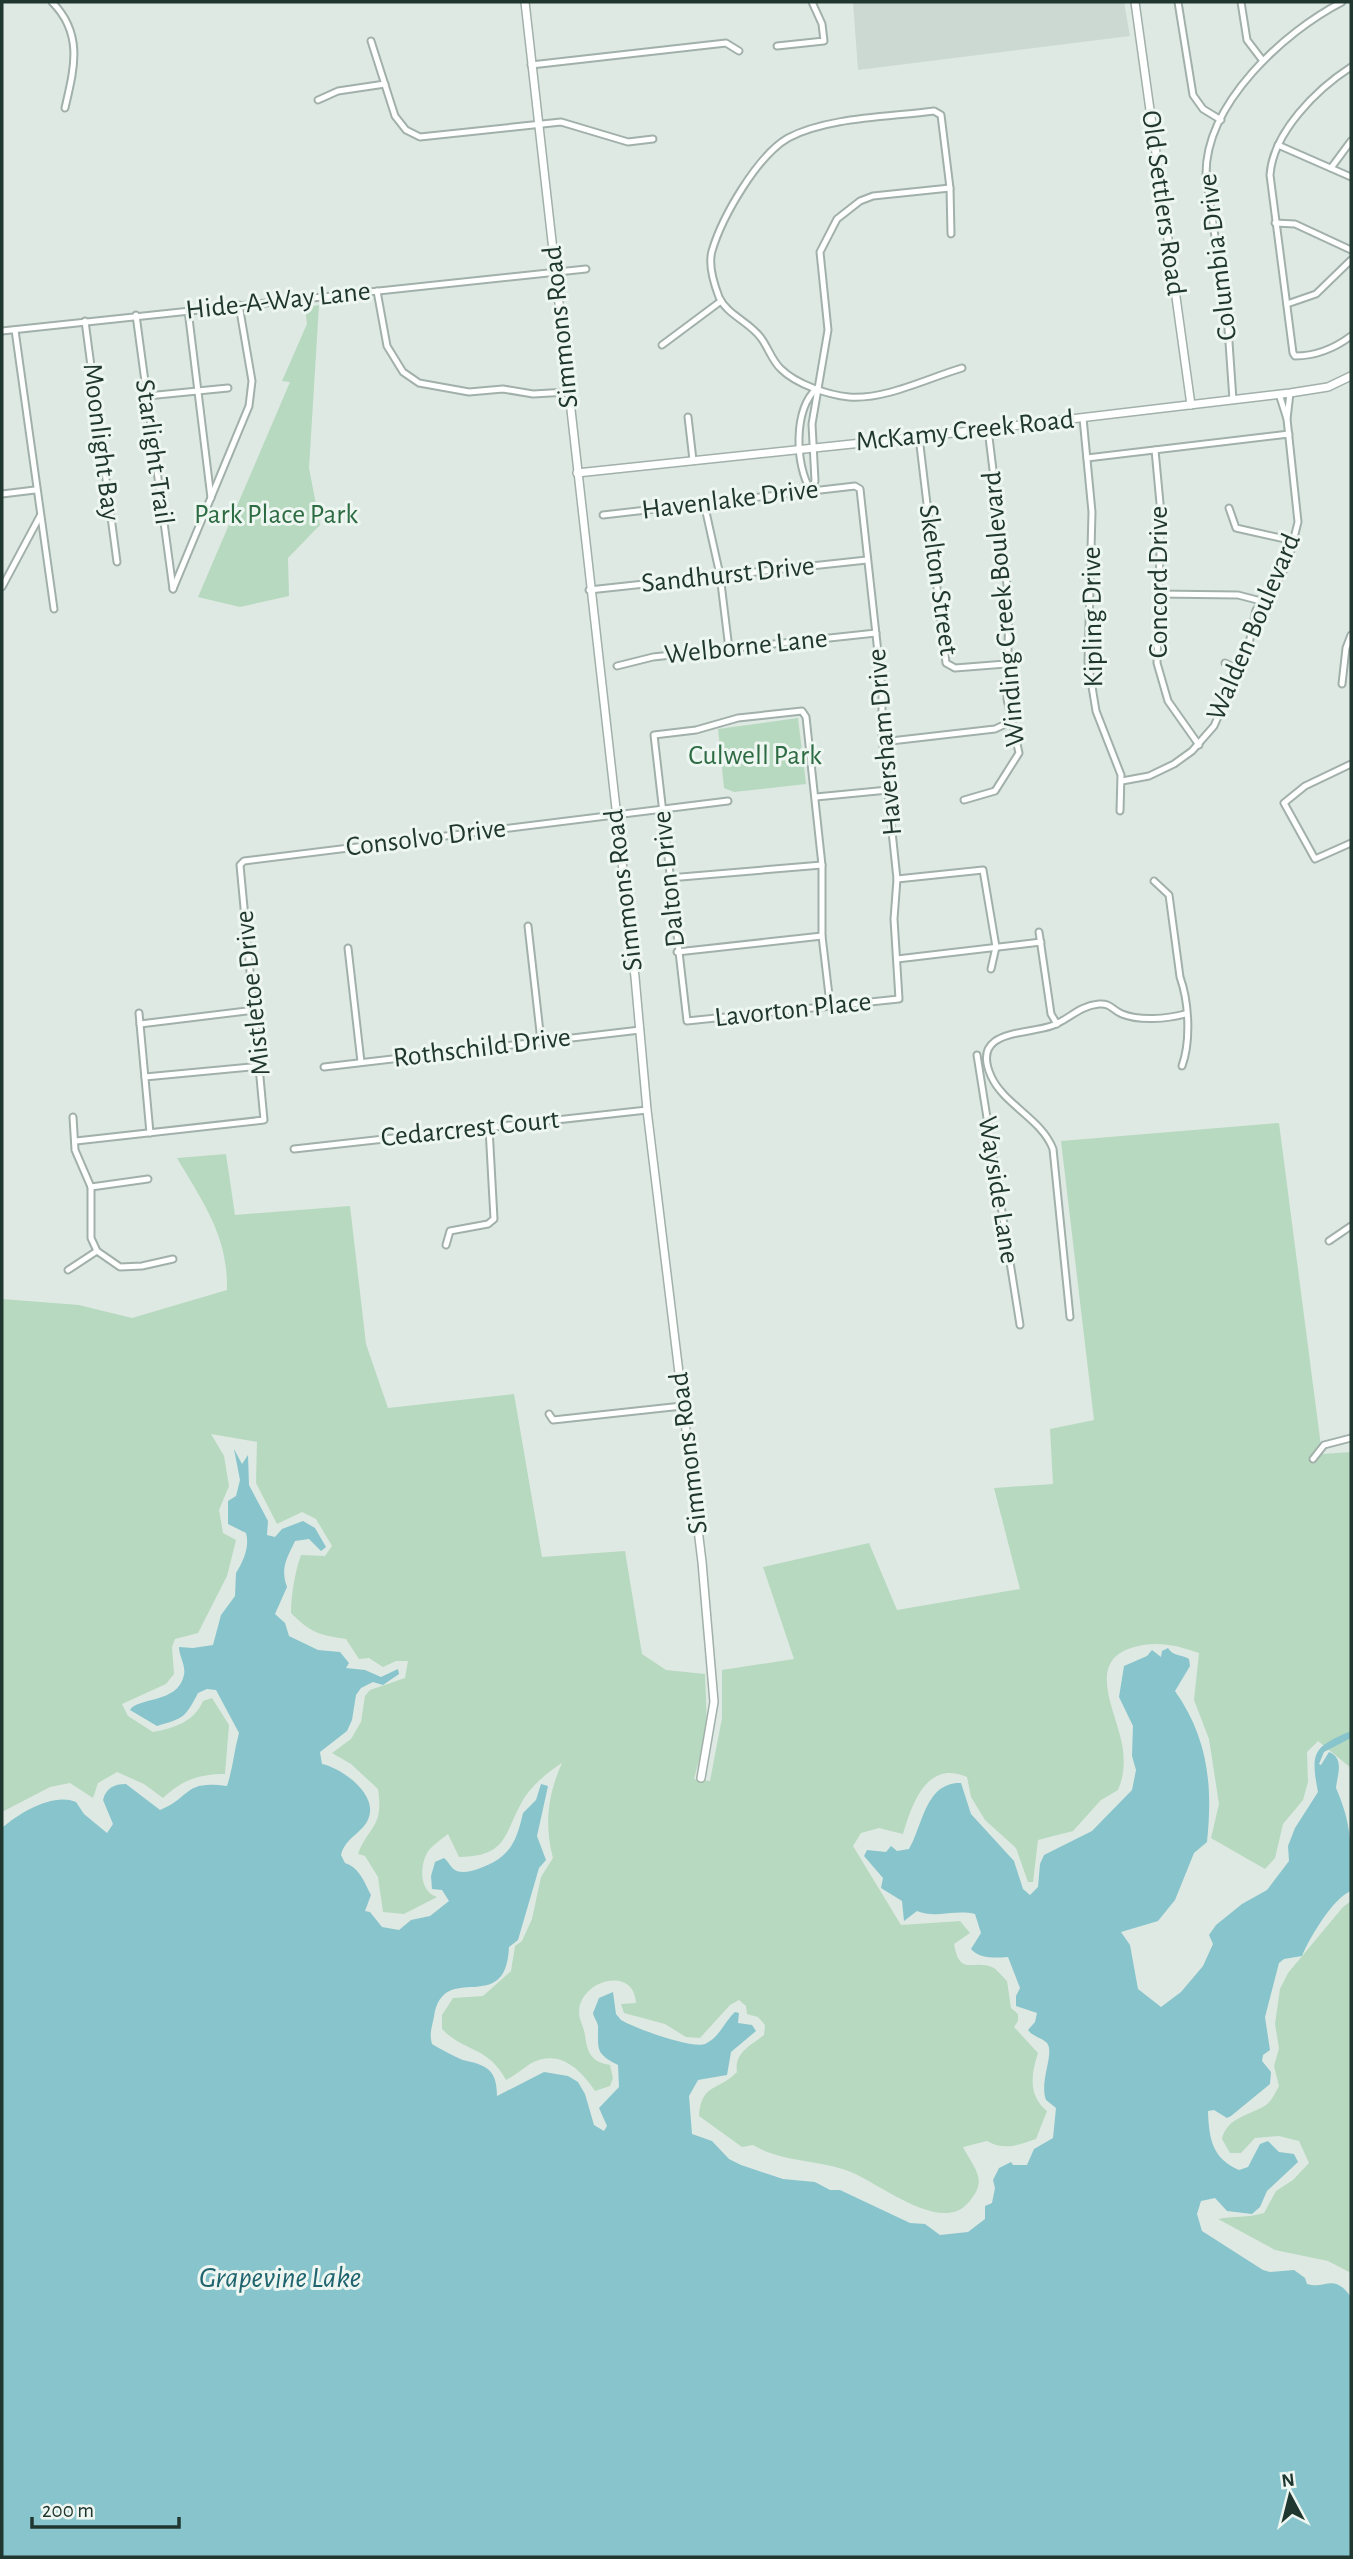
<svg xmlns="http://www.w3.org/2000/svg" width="1353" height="2559" font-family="'Alegreya Sans',sans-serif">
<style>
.built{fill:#ccd8d2}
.green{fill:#b7d9bf}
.water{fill:#88c4cc}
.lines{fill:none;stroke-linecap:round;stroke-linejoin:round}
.minor-casing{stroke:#a1b0aa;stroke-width:9}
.tertiary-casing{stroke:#a1b0aa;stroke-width:10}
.minor{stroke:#fff;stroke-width:5}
.tertiary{stroke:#fff;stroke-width:7}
.labels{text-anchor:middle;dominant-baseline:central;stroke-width:6;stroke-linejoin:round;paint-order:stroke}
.street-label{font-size:28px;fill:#203730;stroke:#eef6f1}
.park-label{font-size:28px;fill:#2d6b43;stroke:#eef6f1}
.water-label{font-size:30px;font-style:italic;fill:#1f646f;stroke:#eef6f1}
</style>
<rect width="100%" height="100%" fill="#dee9e3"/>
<polygon class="built" points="853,2 1124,2 1130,36 858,70"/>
<g class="green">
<polygon points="319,305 309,468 320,525 288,558 289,596 240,607 198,597 290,382 282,381 307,324 305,307"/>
<polygon points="798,718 806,784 734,792 724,788 718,729"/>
<path d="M1279,1123L1322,1454L1351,1452V1768L1318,1741L1307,1752L1308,1782L1303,1800L1283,1824L1275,1858L1265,1869L1211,1838L1219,1804L1209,1739L1194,1700L1199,1653C1177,1645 1154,1640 1131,1648C1090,1661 1112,1704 1119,1732C1125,1751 1126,1772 1118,1790L1101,1800L1073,1831L1038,1840L1033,1882H1028L1016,1848L985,1820L971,1797L967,1777C927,1759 912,1804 903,1834L879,1828L861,1833L853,1846L901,1925L960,1921L970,1933L954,1944C960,1978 973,1958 994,1968C998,1971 1003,1977 1007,1981L1011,2008L1018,2014V2021L1014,2027L1038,2053C1031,2074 1028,2096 1047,2111L1036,2139C1018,2145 1005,2151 987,2141L963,2147C974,2169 990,2180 967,2204C940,2233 880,2184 851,2172C819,2159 783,2163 753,2145L742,2147L699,2116C701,2083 719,2091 737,2072C734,2053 750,2046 764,2035L765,2025L758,2017L747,2014L746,2006L739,2000L730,2005L700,2038L686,2037L665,2024L624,2013L621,2004L636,2003C634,1962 571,1983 580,2019C582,2025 584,2029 585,2035C587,2052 591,2062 610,2065L613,2078L610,2086L595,2091C580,2069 559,2048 530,2064C522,2069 516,2075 506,2080C488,2046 464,2052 442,2029V2015L453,1998L483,1996L511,1971L515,1946L522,1941L532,1919L541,1877L553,1858C544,1824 548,1794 562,1763C549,1771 531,1786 523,1800C503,1835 508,1856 459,1857L448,1834C442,1839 431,1846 427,1853C419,1868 420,1892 437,1897L404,1914L383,1912L378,1877L365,1856L358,1854C369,1825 384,1828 378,1789L351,1764L332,1753L351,1739L361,1722L365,1696L370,1690L405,1678L408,1661H396L383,1667L369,1658L359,1659L346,1639C319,1635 311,1633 291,1613C291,1596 295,1571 301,1555L325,1556L332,1546L316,1519L302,1512L277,1524L256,1483L257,1442L211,1434L224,1456L229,1486L219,1510L223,1533L236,1540L227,1576L198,1633L175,1639L172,1647L174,1674L166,1684L122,1704L128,1716L153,1732C174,1728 194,1722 203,1701L212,1698L229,1725L225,1774C199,1774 182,1780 163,1798L144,1784L117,1772L98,1783L93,1798L70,1783L50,1787L2,1812V1299L79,1305L132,1318L227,1290C228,1236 204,1204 177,1158L226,1154L235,1215L350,1206L366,1344L388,1408L514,1394L542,1557L625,1551L642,1654L666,1670L705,1674L707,1729L694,1779L710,1781L722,1718V1670L794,1659L763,1567L869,1543L897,1610L1020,1589L994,1488L1053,1484L1050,1429L1094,1420L1061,1141Z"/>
<path d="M1351,1901V2273L1328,2261L1275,2250L1218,2219C1234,2216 1247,2218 1264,2213L1276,2191L1293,2180L1309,2163L1299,2141L1279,2136L1255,2138L1241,2153H1230L1222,2139C1227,2117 1249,2116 1266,2105C1272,2101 1275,2093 1279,2086L1274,2066L1279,2048L1275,2024L1280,1989L1288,1973L1343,1907Z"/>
</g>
<path class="water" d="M234,1449L242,1464L248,1455L249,1485L268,1521L267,1535L275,1537L282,1529L303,1521L315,1528L326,1547L321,1551L309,1539L295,1541C287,1558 280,1568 287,1587L275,1614L285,1623L289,1636L318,1650L340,1652L349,1663L346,1668L365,1670L381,1677L398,1669L399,1674L383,1685L373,1682L361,1688L356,1695L352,1720L347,1731L320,1752L322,1764C341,1768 377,1793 369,1817C364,1833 346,1836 341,1855L345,1863C360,1868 364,1882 371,1895L365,1911L370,1912L382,1927L399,1930L411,1920L430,1916L449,1901L442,1890L432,1889L431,1876L435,1862L444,1858C448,1861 451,1868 455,1870C461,1874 472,1871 478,1869C509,1858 516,1844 523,1813L536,1800L541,1784L548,1786L537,1836L546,1860L539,1868L518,1940L509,1947C506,2019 443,1958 434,2017C432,2027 429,2033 432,2044C435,2046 459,2059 463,2060C486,2065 497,2069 497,2096L544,2072L568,2076L578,2082L585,2094L594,2125L604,2131L607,2126L599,2108L619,2087L618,2065C596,2054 598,2050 598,2029C599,2023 594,2019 593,2013L599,1998L613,1992L616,2014L621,2020C634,2028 692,2049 705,2044C720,2037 724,2022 735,2012L739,2013L738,2023L752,2025L756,2031L731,2052L727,2075L698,2080L689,2096L692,2134L712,2141L729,2159L741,2165L783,2179L815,2182L830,2190H840L910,2223L925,2224L940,2235L968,2232L985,2219V2206L992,2203L995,2188L993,2180L999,2168L1011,2162L1013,2165H1027L1034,2149L1053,2138L1056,2108L1046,2100C1039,2081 1055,2053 1047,2043C1041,2037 1033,2037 1028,2030L1035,2022L1037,2013L1016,2006V1996L1020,1988L1008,1957C996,1958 979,1959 971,1949L981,1933L975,1914C954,1909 936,1919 917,1911L904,1921L902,1901L881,1888L883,1878L864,1856L867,1850L886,1852L891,1846L897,1851L909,1849C923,1826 925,1782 961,1783L971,1814L1014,1861L1023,1889L1030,1895L1038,1887L1040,1864L1044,1855L1092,1831L1132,1790L1136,1770L1132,1756L1133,1726L1119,1697L1124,1666L1147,1656L1152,1650L1161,1657L1162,1651L1168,1648C1173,1657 1182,1654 1189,1659L1190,1666L1175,1691C1208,1738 1213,1785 1207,1842L1194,1853L1175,1900L1158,1921L1121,1932L1130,1945L1138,1989L1161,2007L1181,1992L1203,1966L1213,1944L1209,1935L1216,1925L1242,1904L1267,1890L1289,1861L1288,1846L1295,1828L1318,1792C1310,1751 1314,1747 1351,1731V1738L1324,1752L1319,1764L1321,1765L1329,1752C1345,1758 1337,1776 1336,1788C1353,1827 1351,1848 1351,1891C1333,1898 1310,1937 1302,1956L1284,1959L1279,1963L1265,2017L1270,2050L1263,2055L1262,2061L1271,2072L1270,2084L1231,2116L1227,2118L1214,2110L1208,2111C1209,2139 1212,2158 1239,2170L1248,2167L1260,2144L1268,2141L1279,2152L1294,2154L1298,2162L1267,2191L1260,2207L1252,2214L1227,2211L1215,2198L1201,2201L1197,2214L1202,2231L1263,2270L1270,2272L1294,2270L1305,2278L1307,2284C1326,2290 1333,2272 1351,2297V2557H2L3,1827C19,1813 54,1792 76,1802L84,1814L107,1833L113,1824L103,1800C106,1788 114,1784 126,1784L160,1810C192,1797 183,1780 227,1786C233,1768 234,1751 239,1733L216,1690L207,1689L198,1693C185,1718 184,1718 157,1726L130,1710C137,1697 178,1704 184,1675C186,1665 179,1656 179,1647L193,1648L213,1645L221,1615L235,1596L236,1573C243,1562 250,1547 246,1533L228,1524V1501L236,1496L240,1480Z"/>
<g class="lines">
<defs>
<g id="minor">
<path d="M52,2C84,34 74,69 65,108"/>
<polyline points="1178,2 1193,95 1203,109 1221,120"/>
<polyline points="1241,2 1247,40 1263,61"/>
<polyline points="371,41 395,116 406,130 420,137 561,122 628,142 653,139"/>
<polyline points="777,46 824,41 822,24 812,2"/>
<polyline points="531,65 726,43 739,51"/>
<path d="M1351,67C1317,89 1273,132 1270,175L1293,353L1295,356C1316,356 1335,348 1351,336"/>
<polyline points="318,100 338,91 385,84"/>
<polyline points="1278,145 1351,177"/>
<polyline points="1331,168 1351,141"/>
<polyline points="1275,223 1295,224 1351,250"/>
<path d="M951,234L950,188L941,115L934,111C890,117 827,117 788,138C757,156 722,217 712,251C708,265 714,284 719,297C727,315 750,322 761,338C768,347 772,361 781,369C796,384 828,395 849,397C885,400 928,378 962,368"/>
<polyline points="377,291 387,346 403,372 419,383 469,392 503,389 533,394 568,392"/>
<polyline points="1287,304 1316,294 1351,260"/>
<polyline points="188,310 211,498"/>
<polyline points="136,315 173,589"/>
<polyline points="85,321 117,562"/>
<polyline points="15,330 54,609"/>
<polyline points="2,331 586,269"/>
<polyline points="662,345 721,301"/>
<polyline points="147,396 228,388"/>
<path d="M1233,400L1228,328L1206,174C1206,103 1284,32 1342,2"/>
<polyline points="688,417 693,460"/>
<polyline points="1083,418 1092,512 1088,662 1096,711 1121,775 1120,811"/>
<polyline points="1287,419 1290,393"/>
<polyline points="919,437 946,663 955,668 1006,664"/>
<polyline points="1155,450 1161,514 1157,663 1168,701 1199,745"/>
<polyline points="1087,458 1289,434"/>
<polyline points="811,491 815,481 812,424 828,330 820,252 837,219 860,201 873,196 950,188"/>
<path d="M811,491C795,465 793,410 817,388"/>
<polyline points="2,494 35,490"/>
<polyline points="704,503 720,575 729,649"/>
<polyline points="1229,508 1236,528 1294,541"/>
<polyline points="603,515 855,486 860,489 882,689 882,736 897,879 894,919 899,999 687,1021 654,735 696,730 738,718 802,711 806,717 822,865 822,936 830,1004"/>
<polyline points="2,587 40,516"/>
<polyline points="173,589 249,406 252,381 239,305"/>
<polyline points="589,590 867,560"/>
<polyline points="1158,594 1238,595 1261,601"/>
<polyline points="1225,663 1239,670"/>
<polyline points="617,666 653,657 876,633"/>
<polyline points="1342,684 1346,648 1351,635"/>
<polyline points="882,742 995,729 1012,721"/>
<polyline points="1351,764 1305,786 1284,803 1315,859 1351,843"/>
<polyline points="1122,781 1149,776 1174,764 1192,751 1214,726 1248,648 1256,610 1276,585 1288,562 1298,522 1287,419 1279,394"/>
<polyline points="816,797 888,790"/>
<polyline points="964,800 995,791 1019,753 1007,699 1009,601 988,429"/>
<polyline points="669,878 822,865"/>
<polyline points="897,879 983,870 996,947 991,969"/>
<path d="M1154,881L1169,895L1180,977C1189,1002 1191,1041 1182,1066"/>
<polyline points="528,926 541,1041"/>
<polyline points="1039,932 1051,1014 1057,1024"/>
<polyline points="348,948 361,1062"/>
<polyline points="677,952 822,936"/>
<polyline points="897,959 1041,942"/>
<polyline points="139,1013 150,1133"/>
<polyline points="140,1024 255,1010"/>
<polyline points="977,1055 1020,1325"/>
<polyline points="324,1067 640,1030"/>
<polyline points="145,1077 261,1066"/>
<polyline points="73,1117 75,1150 91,1187 91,1238 97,1251 120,1267 142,1266 173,1259"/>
<polyline points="76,1141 264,1120 240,865 244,861 728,801"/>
<polyline points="294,1149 647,1110"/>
<polyline points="91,1187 148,1179"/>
<polyline points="1329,1241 1351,1226"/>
<polyline points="446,1245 450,1231 488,1224 494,1219 489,1128"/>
<polyline points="68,1270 97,1251"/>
<path d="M1070,1317L1053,1149C1041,1118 1004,1105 991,1076C970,1029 1026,1035 1051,1026C1069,1020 1078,1006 1099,1004C1111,1003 1112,1010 1122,1014C1139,1021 1167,1019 1185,1014"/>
<polyline points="549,1414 553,1420 682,1406"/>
<polyline points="1313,1459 1324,1445 1351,1438"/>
</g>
<g id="tertiary">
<polyline points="525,2 635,977 647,1110 702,1562 714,1702 701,1778"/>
<polyline points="1135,2 1191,405"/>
<polyline points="577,473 919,437 1290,393 1328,387 1351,376"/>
</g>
</defs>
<use href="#minor" class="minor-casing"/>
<use href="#tertiary" class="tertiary-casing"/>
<use href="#minor" class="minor"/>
<use href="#tertiary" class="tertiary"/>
</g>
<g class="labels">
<g class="street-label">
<text transform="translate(1163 203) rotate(82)">Old Settlers Road</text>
<text transform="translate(1218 257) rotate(-97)">Columbia Drive</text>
<text transform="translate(278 301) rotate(-6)">Hide-A-Way Lane</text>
<text transform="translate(561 327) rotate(-96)">Simmons Road</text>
<text transform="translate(965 431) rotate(-6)">McKamy Creek Road</text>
<text transform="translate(101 442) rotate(83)">Moonlight Bay</text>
<text transform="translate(154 452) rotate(82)">Starlight Trail</text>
<text transform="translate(730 500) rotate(-7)">Havenlake Drive</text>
<text transform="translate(728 575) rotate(-6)">Sandhurst Drive</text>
<text transform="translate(938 580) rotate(82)">Skelton Street</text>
<text transform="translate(1159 582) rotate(-90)">Concord Drive</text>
<text transform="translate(1004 609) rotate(-95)">Winding Creek Boulevard</text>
<text transform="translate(1093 617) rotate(-91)">Kipling Drive</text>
<text transform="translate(1254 627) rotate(-67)">Walden Boulevard</text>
<text transform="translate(746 647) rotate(-6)">Welborne Lane</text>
<text transform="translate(885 742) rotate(-95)">Haversham Drive</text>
<text transform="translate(426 838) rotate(-7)">Consolvo Drive</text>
<text transform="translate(669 879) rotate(-96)">Dalton Drive</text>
<text transform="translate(624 890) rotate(-97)">Simmons Road</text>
<text transform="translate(253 993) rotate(-96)">Mistletoe Drive</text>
<text transform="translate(793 1010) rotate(-6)">Lavorton Place</text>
<text transform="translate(482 1048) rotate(-7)">Rothschild Drive</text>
<text transform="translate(470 1129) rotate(-6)">Cedarcrest Court</text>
<text transform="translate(998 1190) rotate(81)">Wayside Lane</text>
<text transform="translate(689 1453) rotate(-97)">Simmons Road</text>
</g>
<g class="park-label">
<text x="276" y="515">Park Place Park</text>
<text x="755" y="756">Culwell Park</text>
</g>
<g class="water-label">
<text x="280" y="2278">Grapevine Lake</text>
</g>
</g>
<rect width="1353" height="2559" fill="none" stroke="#203730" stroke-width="7"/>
<g transform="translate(1290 2496) rotate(353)" stroke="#eef6f1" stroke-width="5" paint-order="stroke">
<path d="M0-5L12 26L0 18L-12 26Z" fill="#203730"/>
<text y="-10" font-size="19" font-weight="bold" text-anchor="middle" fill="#203730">N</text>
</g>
<path d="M32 2517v10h147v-10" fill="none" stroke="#203730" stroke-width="3.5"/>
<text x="42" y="2517" font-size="21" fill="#203730" stroke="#eef6f1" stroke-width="5" paint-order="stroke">200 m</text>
</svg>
